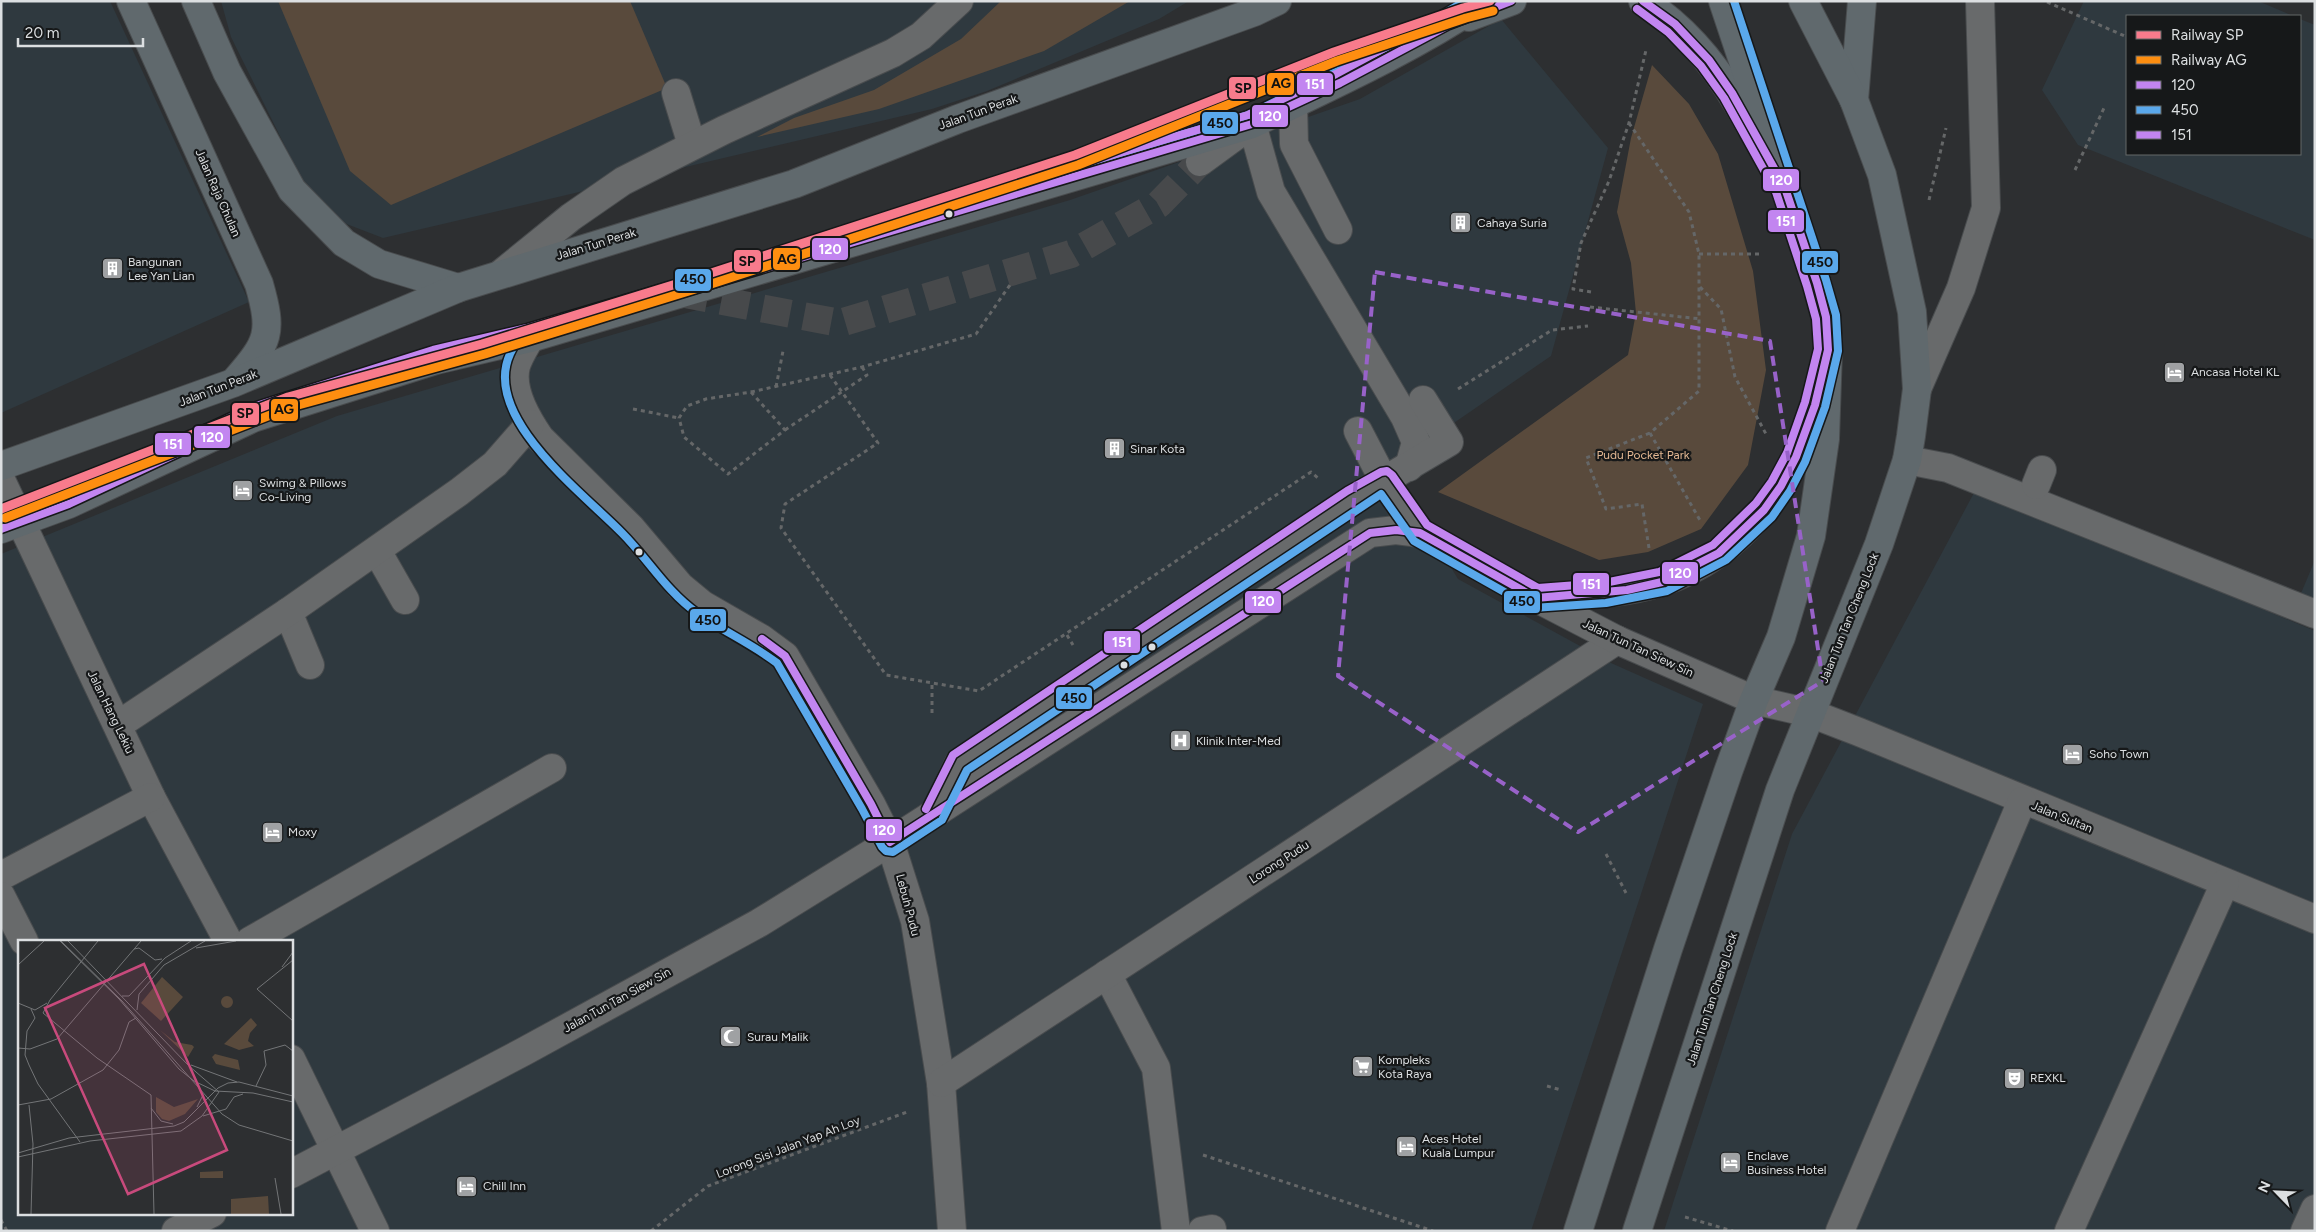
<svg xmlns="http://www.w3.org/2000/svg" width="2316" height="1232" font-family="Figtree,sans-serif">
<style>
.built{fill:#2f393f;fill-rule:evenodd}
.green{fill:#594a3c}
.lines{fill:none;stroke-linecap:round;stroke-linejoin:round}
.minor-tunnel{stroke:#47494b;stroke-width:28;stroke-dasharray:28 14;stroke-linecap:butt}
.minor-casing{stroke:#494c4e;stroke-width:30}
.major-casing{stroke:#494c4e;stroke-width:30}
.path{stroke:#656768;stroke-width:3;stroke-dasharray:4 4;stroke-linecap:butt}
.minor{stroke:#686a6b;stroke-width:28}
.major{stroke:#60696d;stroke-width:28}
.bus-1-casing{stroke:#161819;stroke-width:11}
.bus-2-casing{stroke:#161819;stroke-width:11}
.bus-3-casing{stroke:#161819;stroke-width:11}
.bus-1{stroke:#c285f0;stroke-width:8}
.bus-2{stroke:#5aa8eb;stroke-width:8}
.bus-3{stroke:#c285f0;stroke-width:8}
.rail-1-casing{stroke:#161819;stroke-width:12}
.rail-2-casing{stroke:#161819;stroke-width:12}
.rail-1{stroke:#f87b8c;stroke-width:9}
.rail-2{stroke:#fe8e10;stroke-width:9}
.marked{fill:none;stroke:#9862c9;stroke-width:4;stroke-dasharray:10 6;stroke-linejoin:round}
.bus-dot{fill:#dcdfe1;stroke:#161819;stroke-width:2}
.labels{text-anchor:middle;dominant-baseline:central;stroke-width:4.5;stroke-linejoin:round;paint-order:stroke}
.street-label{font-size:12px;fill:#dcdfe1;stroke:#161819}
.poi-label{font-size:12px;fill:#dcdfe1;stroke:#161819;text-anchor:start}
.park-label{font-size:12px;fill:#e2b792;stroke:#161819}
.inset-road{fill:none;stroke:#737577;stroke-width:1}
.view{fill:#c84a7c;fill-opacity:0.15;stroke:#c84a7c;stroke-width:2.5}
.inset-edge{fill:none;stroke:#dcdfe1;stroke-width:2.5}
.line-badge{stroke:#161819;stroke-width:2}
.badge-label{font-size:14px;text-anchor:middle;font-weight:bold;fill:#fff}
.pale-badge-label{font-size:14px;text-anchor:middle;font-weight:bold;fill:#111}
</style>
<rect width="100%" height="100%" fill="#2d2f31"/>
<g class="built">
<polygon points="1,1 110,1 249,302 1,413"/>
<polygon points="221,1 1189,1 1159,19 987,91 932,109 383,238 318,213 231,37"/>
<polygon points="2084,1 2258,1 2293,16 2127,16 2127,154 2300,154 2300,19 2315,25 2315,240 2078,145 2042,90"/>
<path d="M1501,19L1608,148L1551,356L1390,467L1458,579L1611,663L1703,704L1531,1231H1V554L337,416L1070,200L1360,99ZM19,941H291V1213H19Z"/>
<polygon points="1976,489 2315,631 2315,1231 1664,1231 1792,834"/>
<polygon points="2315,560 2315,605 2299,598"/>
</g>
<g class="green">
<polygon points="278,1 630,1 667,88 391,205 350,171"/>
<polygon points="1001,1 1130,1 1044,51 879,109 757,137 794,118 874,90 961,39"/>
<polygon points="1652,65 1689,104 1718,154 1753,271 1766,370 1748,465 1701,529 1648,552 1599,560 1438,492 1628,355 1636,313 1631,263 1617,212 1631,138"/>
</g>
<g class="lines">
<polyline class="minor-tunnel" points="680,293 840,323 1071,254 1159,204 1200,162"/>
<defs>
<g id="minor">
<polyline points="676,93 692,145"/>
<polyline points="1293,104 1294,144 1338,230"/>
<polyline points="1200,162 1252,124 1271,192 1405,417 1416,442 1409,467"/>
<polyline points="502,273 571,217 623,181 724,130 893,53 921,36 959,1"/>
<path d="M530,338C525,347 519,356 516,366C510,389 527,419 540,438L631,528L680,586L703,605L762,639L785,656L871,804L890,842L915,921L941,1083L952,1231"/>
<polyline points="1917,389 1961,288 1986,208 1980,1"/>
<polyline points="1358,431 1384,481 1420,533"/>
<polyline points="1907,460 1948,468 2315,614"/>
<polyline points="1,480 151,797 228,941"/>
<polyline points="2036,485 2042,470"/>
<polyline points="377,551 405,600"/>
<polyline points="288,612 310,665"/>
<polyline points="118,725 288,612 459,492 495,464 530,424"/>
<polyline points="936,812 959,763 1353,499 1449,442 1423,400"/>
<polyline points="1,876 151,797"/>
<polyline points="1,896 24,941"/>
<polyline points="250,941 552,768"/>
<polyline points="1107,974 1156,1068 1176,1231"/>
<polyline points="291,1059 375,1231"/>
<polyline points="941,1083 1617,640"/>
<polyline points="291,1174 523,1052 759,923 890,842 1370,533 1396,530 1420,533 1536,598 1617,640 1754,700 1810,713 1859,732 2315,919"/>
<polyline points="176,1231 212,1213"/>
<polyline points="1202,1231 1212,1229"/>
<polyline points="1840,1231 2022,801"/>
<polyline points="2069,1231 2225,883"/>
<polyline points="2305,1231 2315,1209"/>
</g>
<g id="major">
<path d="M131,1L259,284C273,333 269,342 236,380"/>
<polyline points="196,1 227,72 292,190 344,243 379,264 458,288"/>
<path d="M1643,1C1692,32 1724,77 1751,127"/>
<polyline points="1469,17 1512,1"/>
<polyline points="1854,100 1862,1"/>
<polyline points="1,466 233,383 458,288 794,184 958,119 1254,12 1277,1"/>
<path d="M1,529L69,504L253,418L436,360L530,338L1252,124C1331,86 1411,50 1484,1"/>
<path d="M1536,598C1578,595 1621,595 1661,582C1743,556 1799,477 1818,395"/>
<polyline points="1578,1231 1668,949 1728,772 1754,700 1781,637 1811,536 1825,439 1828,350 1826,317 1817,283 1723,1"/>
<polyline points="1637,1231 1780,790 1879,544 1907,460 1911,436 1917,389 1912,312 1882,175 1854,100 1803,1"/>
</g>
</defs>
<use href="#minor" class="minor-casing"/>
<use href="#major" class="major-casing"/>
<g class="path">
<polyline points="2047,2 2127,37"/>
<polyline points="1629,123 1689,212 1699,254 1699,391 1650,433 1701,522"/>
<polyline points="2075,170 2104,108"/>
<polyline points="1929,200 1946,128"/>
<polyline points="1699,254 1762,254"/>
<polyline points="1700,287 1721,309 1735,377 1766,434"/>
<polyline points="1591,292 1573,289 1581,243 1609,181 1629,123 1646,50"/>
<polyline points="1590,307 1701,319"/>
<polyline points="830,375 878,443 785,504 781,528 886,675 979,691 1311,472 1318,478"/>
<polyline points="776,387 783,351"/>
<polyline points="1458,389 1552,330 1588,326"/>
<polyline points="751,392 862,367 976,334 1012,282"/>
<polygon points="751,392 785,430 728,474 684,437 679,418 687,406 706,399"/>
<polyline points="633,409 679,418"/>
<polyline points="785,430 867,375 862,367"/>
<polyline points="1649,548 1642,504 1606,509 1586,458 1650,433"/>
<polyline points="1067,635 1073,645"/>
<polyline points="932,713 932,683"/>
<polyline points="1606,854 1626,893"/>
<polyline points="1547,1086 1561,1090"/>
<polyline points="1203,1155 1433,1231"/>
<polyline points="1685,1217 1733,1231"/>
<polyline points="1,1220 7,1231"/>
<polyline points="651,1231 708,1186 907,1112"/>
</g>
<use href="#minor" class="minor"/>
<use href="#major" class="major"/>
<defs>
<g id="bus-1">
<polyline points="1,529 69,504 253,418 436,360 530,338 1252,124 1340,83 1449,25 1511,1"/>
<polyline points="762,639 785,656 871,804 890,842 1370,533 1396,530 1420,533 1536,598 1627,590 1662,582 1719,553 1764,510 1781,486 1796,457 1815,405 1828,350 1826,317 1817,283 1785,188 1732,93 1709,60 1675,24 1643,1"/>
</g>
<path id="bus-2" d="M1465,1L1395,43L1248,115L526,329C519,334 514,346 510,354C481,417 583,493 622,533C648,559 666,591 697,613C723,631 752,644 777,663L862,809L882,847L886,851L893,852L942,820L967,770L1381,494L1414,541L1533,608L1606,603L1667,591L1726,560L1772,517L1790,491L1805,462L1825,407L1838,351L1836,315L1826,280L1734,1"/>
<g id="bus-3">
<polyline points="1,518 65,495 250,408 433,350 527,328 1248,115 1336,74 1444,16 1483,1"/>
<polyline points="926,809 953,755 1347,491 1381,472 1387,471 1392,475 1427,525 1538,588 1604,583 1659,572 1713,545 1756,503 1772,481 1787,453 1805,402 1818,349 1816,319 1807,286 1776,192 1724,98 1701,66 1668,32 1637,9"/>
</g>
</defs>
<use href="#bus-1" class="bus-1-casing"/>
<use href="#bus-2" class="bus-2-casing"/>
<use href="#bus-3" class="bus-3-casing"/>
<use href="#bus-1" class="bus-1"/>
<use href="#bus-2" class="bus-2"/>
<use href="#bus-3" class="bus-3"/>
<defs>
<polyline id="rail-1" points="1,509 288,397 482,344 702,276 1075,155 1334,52 1463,8 1490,1"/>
<polyline id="rail-2" points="5,518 291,407 485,354 705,286 1078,165 1337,61 1466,18 1493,11"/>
</defs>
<use href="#rail-1" class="rail-1-casing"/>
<use href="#rail-2" class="rail-2-casing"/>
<use href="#rail-1" class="rail-1"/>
<use href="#rail-2" class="rail-2"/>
</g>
<path class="marked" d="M1375,272L1770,341L1823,681L1578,832L1338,676Z"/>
<defs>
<symbol id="building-square" viewBox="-11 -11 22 22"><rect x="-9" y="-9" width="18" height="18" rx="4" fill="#9fa1a3" stroke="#161819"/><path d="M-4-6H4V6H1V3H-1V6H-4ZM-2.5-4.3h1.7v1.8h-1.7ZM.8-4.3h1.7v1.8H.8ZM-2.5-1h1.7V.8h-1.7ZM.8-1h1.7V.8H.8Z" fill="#fff"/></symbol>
<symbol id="hotel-square" viewBox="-11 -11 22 22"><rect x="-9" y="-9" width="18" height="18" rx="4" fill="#9fa1a3" stroke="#161819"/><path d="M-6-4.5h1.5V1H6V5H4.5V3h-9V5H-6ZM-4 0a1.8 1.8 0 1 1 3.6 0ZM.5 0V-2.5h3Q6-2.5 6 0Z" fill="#fff"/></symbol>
<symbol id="hospital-square" viewBox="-11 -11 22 22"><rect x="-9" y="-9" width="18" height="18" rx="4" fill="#9fa1a3" stroke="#161819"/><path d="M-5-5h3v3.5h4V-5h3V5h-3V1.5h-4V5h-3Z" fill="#fff"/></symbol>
<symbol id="mosque-square" viewBox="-11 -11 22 22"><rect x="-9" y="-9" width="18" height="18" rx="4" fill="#9fa1a3" stroke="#161819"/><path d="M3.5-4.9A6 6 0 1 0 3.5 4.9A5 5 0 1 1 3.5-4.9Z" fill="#fff"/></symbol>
<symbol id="supermarket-square" viewBox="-11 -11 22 22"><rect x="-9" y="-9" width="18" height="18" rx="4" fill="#9fa1a3" stroke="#161819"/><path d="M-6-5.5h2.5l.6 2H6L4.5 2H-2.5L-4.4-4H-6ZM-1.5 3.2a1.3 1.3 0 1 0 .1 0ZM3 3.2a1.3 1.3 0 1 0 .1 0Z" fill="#fff"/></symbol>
<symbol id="theatre-square" viewBox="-11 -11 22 22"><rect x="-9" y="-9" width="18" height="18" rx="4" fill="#9fa1a3" stroke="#161819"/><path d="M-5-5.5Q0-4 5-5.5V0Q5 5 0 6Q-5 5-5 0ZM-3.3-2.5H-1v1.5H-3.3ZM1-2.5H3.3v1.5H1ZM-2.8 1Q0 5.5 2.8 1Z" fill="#fff"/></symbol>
</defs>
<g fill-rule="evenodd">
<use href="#building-square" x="1448" y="210" width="25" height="25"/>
<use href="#building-square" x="100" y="256" width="25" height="25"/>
<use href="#hotel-square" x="2162" y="360" width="25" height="25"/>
<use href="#building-square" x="1102" y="436" width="25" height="25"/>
<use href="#hotel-square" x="230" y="478" width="25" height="25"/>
<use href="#hospital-square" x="1168" y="728" width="25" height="25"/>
<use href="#hotel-square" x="2060" y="742" width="25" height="25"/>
<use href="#hotel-square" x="260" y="820" width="25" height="25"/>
<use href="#mosque-square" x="718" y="1024" width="25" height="25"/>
<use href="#supermarket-square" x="1350" y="1054" width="25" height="25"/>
<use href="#theatre-square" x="2002" y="1066" width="25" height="25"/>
<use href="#hotel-square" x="1394" y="1134" width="25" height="25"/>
<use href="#hotel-square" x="1718" y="1150" width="25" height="25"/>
<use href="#hotel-square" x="454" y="1174" width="25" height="25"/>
</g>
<g class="bus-dot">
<circle cx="949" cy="214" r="4.5"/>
<circle cx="639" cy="552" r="4.5"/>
<circle cx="1152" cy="647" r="4.5"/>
<circle cx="1124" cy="665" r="4.5"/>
</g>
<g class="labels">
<g class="street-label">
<text transform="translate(978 112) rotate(-20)">Jalan Tun Perak</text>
<text transform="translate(218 193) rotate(66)">Jalan Raja Chulan</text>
<text transform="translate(596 244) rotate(-17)">Jalan Tun Perak</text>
<text transform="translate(218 388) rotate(-21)">Jalan Tun Perak</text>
<text transform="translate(1849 618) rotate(-68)">Jalan Tun Tan Cheng Lock</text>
<text transform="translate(1638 648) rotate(25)">Jalan Tun Tan Siew Sin</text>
<text transform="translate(111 712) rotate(64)">Jalan Hang Lekiu</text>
<text transform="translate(2062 817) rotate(22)">Jalan Sultan</text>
<text transform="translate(1279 862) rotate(-33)">Lorong Pudu</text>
<text transform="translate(908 905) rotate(75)">Lebuh Pudu</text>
<text transform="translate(1712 999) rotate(-72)">Jalan Tun Tan Cheng Lock</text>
<text transform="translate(617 1000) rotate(-29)">Jalan Tun Tan Siew Sin</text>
<text transform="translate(788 1147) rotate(-21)">Lorong Sisi Jalan Yap Ah Loy</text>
</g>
<g class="poi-label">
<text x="1477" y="223">Cahaya Suria</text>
<text x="128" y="262">Bangunan<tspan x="128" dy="14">Lee Yan Lian</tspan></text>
<text x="2191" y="372">Ancasa Hotel KL</text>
<text x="1130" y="449">Sinar Kota</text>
<text x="259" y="483">Swimg &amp; Pillows<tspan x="259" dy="14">Co-Living</tspan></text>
<text x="1196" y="741">Klinik Inter-Med</text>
<text x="2089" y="754">Soho Town</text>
<text x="288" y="832">Moxy</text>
<text x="747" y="1037">Surau Malik</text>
<text x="1378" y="1060">Kompleks<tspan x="1378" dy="14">Kota Raya</tspan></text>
<text x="2030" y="1078">REXKL</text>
<text x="1422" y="1139">Aces Hotel<tspan x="1422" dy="14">Kuala Lumpur</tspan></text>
<text x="1747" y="1156">Enclave<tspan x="1747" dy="14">Business Hotel</tspan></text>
<text x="483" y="1186">Chill Inn</text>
</g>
<g class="park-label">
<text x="1643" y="455">Pudu Pocket Park</text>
</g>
</g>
<g transform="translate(18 940)">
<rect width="275" height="275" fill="#2d2f31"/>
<path d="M144,37L165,57L143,81L123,63ZM203 62a6 6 0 1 1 12 0a6 6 0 1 1-12 0ZM233,78L239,85L232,93L230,101L236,106L221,110L206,104ZM142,90L157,102L174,105L176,107L170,117ZM197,114L220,120L222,130L198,124L194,117ZM138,157L156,167L180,159L167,174L151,181L144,179L138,172ZM205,231V238H182V232ZM250,256L251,274H213V259Z" fill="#594a3c"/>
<path class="inset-road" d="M42,1L101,59L161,129L176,141L197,151L235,153L275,162M43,1L104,61L204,174L221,185L275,201M80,1L32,60L25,73L79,118L133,155L136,274M178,8L218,1M116,9L121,8L137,20L144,19M275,20L239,49L275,81M0,25L26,1M264,27L275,12M104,56H111L147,18L173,1M0,63L17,70L29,63M13,69L17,78L9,91L7,115L11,125L20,144L62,202M119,70L121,54L146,25L187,1M0,108L12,109L39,99L123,1M173,125L219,142M179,144L185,155L179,167M238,146L248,125L246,111L267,105L275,111M0,165L33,159L85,130L101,110L111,82L118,78M11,165L15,204L13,274M133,168L143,181L155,184M185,176L208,169L216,157L225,154M0,213L51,198L156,186L166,182L200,148L210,143L221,142L275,156M0,217L72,201L163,191L184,176L201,152L170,125L50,1M257,238L263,274"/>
<path class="view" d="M126,24L209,210L110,254L27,68Z"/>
<rect width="275" height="275" class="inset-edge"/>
</g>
<g class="line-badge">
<rect x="1266" y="72" width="29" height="24" rx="5" fill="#fe8e10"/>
<rect x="1296" y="72" width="38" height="24" rx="5" fill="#c285f0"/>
<rect x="1228" y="76" width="29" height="24" rx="5" fill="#f87b8c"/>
<rect x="1251" y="104" width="38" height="24" rx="5" fill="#c285f0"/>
<rect x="1201" y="111" width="38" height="24" rx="5" fill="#5aa8eb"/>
<rect x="1762" y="168" width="38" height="24" rx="5" fill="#c285f0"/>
<rect x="1767" y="209" width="38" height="24" rx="5" fill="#c285f0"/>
<rect x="811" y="237" width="38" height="24" rx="5" fill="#c285f0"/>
<rect x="772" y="247" width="29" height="24" rx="5" fill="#fe8e10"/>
<rect x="733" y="249" width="29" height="24" rx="5" fill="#f87b8c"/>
<rect x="1801" y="250" width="38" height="24" rx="5" fill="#5aa8eb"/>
<rect x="674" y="268" width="38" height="24" rx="5" fill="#5aa8eb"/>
<rect x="270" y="398" width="29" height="24" rx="5" fill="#fe8e10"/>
<rect x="231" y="402" width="29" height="24" rx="5" fill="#f87b8c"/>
<rect x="193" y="425" width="38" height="24" rx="5" fill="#c285f0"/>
<rect x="154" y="432" width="38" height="24" rx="5" fill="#c285f0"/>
<rect x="1661" y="561" width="38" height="24" rx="5" fill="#c285f0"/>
<rect x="1572" y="572" width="38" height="24" rx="5" fill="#c285f0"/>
<rect x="1244" y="590" width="38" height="24" rx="5" fill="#c285f0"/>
<rect x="1503" y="590" width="38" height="24" rx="5" fill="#5aa8eb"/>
<rect x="689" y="608" width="38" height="24" rx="5" fill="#5aa8eb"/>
<rect x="1103" y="630" width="38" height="24" rx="5" fill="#c285f0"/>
<rect x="1055" y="686" width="38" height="24" rx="5" fill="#5aa8eb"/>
<rect x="865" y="818" width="38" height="24" rx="5" fill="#c285f0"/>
</g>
<g class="badge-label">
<text x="1315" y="89">151</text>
<text x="1270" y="121">120</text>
<text x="1781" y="185">120</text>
<text x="1786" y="226">151</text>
<text x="830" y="254">120</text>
<text x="212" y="442">120</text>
<text x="173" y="449">151</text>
<text x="1680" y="578">120</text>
<text x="1591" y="589">151</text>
<text x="1263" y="606">120</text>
<text x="1122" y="647">151</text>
<text x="884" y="835">120</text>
</g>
<g class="pale-badge-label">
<text x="1281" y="88">AG</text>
<text x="1243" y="93">SP</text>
<text x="1220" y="128">450</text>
<text x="787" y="264">AG</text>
<text x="747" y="266">SP</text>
<text x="1820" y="267">450</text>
<text x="693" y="284">450</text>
<text x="284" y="414">AG</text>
<text x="245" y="418">SP</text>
<text x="1522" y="606">450</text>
<text x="708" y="625">450</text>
<text x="1074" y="703">450</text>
</g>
<rect width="2316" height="1232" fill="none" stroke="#dcdfe1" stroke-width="5"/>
<rect x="2126" y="15" width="175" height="140" fill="#161819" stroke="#656869"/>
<rect x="2136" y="31" width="25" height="8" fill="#f87b8c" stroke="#656869"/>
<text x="2171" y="40" font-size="15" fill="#dcdfe1">Railway SP</text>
<rect x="2136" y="56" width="25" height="8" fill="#fe8e10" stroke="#656869"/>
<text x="2171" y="65" font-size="15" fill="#dcdfe1">Railway AG</text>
<rect x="2136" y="81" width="25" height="8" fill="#c285f0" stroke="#656869"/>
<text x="2171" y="90" font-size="15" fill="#dcdfe1">120</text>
<rect x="2136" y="106" width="25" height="8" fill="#5aa8eb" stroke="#656869"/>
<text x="2171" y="115" font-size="15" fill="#dcdfe1">450</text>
<rect x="2136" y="131" width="25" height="8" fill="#c285f0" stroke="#656869"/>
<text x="2171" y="140" font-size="15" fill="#dcdfe1">151</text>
<g transform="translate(2276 1192) rotate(294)" stroke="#161819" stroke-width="4" paint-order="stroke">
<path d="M0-4L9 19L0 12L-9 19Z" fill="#dcdfe1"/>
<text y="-8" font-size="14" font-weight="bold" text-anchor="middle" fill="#dcdfe1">N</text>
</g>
<path d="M18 38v8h125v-8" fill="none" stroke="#dcdfe1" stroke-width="2.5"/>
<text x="25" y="38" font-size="15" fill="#dcdfe1" stroke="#161819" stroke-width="4" paint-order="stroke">20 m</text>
</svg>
